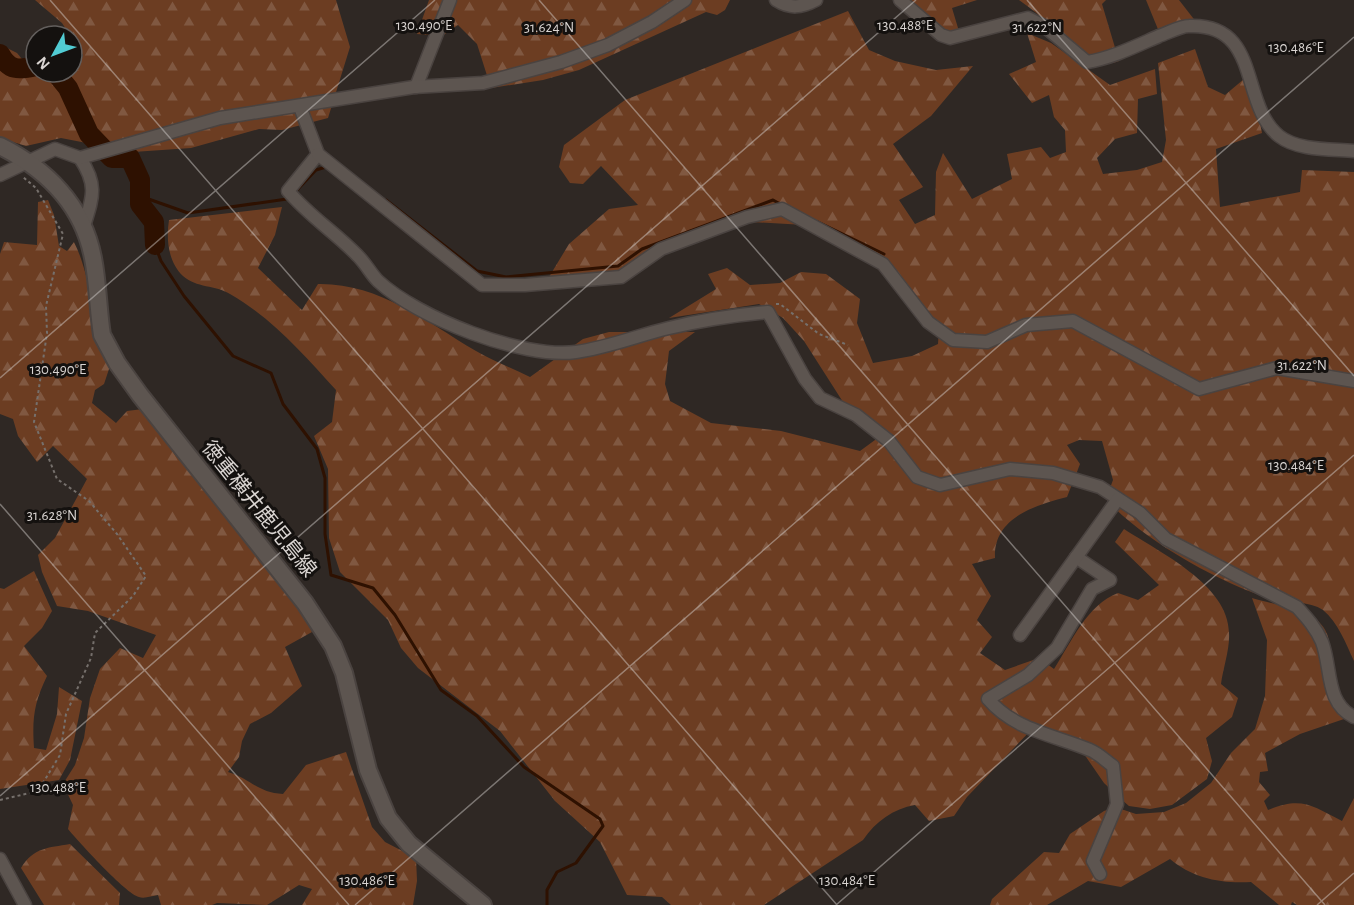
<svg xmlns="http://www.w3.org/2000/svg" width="1354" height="905" font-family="'Alegreya Sans','Noto Sans JP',sans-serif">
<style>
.forest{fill:url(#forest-firs)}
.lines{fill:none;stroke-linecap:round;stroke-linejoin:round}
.stream{stroke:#2e1101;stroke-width:3}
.river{stroke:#2e1101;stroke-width:20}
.street-casing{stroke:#4a4340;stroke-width:15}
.secondary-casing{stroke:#4a4340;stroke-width:20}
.path{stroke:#76706c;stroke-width:2;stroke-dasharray:3 3;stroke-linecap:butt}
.street{stroke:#5d5550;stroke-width:12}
.secondary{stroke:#5d5550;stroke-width:16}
.ticks{fill:none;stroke:#dad5d2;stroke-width:1.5;stroke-opacity:0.45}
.labels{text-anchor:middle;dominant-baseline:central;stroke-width:6;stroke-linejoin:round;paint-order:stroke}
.street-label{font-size:21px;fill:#dad5d2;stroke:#14110f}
.ticks-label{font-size:15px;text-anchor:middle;fill:#dad5d2;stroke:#14110f;stroke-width:6;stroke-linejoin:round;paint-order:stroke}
</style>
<defs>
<pattern id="forest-firs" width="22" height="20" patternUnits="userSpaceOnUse" patternTransform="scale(1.5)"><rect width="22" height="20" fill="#6c3d22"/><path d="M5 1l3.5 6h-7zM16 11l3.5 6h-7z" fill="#805841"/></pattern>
</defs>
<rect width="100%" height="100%" fill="#2f2824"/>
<g class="forest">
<polygon points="35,0 336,0 350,47 328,118 282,130 259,129 191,148 133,152 61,138 26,146 0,138 0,54 3,46 17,53 26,64 36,65 36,72 72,72 72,68 79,68 83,55 62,23"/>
<polygon points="429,0 730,0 725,10 717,15 706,12 579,70 543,80 491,88 477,44 458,25 442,36 417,34"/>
<polygon points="894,0 977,0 952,8 961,38 945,43"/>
<path d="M1019,0H1106L1102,4L1119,61C1087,73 1065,41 1045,21C1038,13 1028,7 1019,0Z"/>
<polygon points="1146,0 1179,0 1200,27 1162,39"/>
<path d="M848,11L869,50L895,61L936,70L973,66L931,116L893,144L923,187L899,200L915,224L935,215L936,172L943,153L972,199L1012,179L1007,154L1041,147L1050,158L1066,152L1065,130L1054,117L1049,95L1032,103L1009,74L1036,62L1027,33L1051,43L1110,85L1155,69L1157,94L1138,99L1137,133L1115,139L1097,158L1103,174L1137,170L1162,162L1166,140L1158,63L1195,49L1208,87L1225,95L1244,79L1258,113L1262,133L1216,149L1220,207L1300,192L1302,170L1354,172V661C1346,644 1338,622 1323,610C1310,601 1285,603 1269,598C1219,583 1140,538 1106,499L1113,480L1102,441L1079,440L1067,445L1080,464L1067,497C1035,505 993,518 995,558L972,564L991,596L977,620L992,637L980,653L1005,670L1039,658L1054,669C1072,641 1087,605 1118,593L1138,600L1159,585L1115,542L1124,529C1159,552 1229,585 1229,633C1230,649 1223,668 1221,684L1238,698L1232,717L1206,738L1212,761L1207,779L1172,805L1150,809L1129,806L1122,800L1104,783L1073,738L1032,729L967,797L954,816L929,821L915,805C893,809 876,821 863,840L764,905H671L662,897L627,895L600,842L555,801L500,731L418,668L401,648L388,620L340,572L329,538L328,469L314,436L332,422L336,390C304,355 272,318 230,294C216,285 196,288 183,276C168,262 166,239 169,220L282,207L275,235L258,268L302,310L318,284C379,283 425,321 476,351C493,361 512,368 530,377L583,339L609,332H695L669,351L665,384L670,401L711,423L781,431L860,451L875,440L878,424L843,402L804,341L783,318L759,304L669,318L716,289L708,274L727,268L750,285L780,283L801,272L826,274L860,299L857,323L873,363L912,356L938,344L939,329L847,239L805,225L751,222L684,243L642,265L590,282L549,277L569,244L609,209L638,205L601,166L583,184L570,183L559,167L564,145L625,100Z"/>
<path d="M48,200L54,215L59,246L67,251L74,242C93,280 91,325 110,366L104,384L95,390L92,403L116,423L127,411L143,409L301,609L312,632L285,647L302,686L271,713L250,724L242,741L239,757L228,772C251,779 258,793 283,794L306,765L346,752L372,827L385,842L416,858L417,881L413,905H302L312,889L299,885L267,905L217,903L212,905H161L158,895C152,896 144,899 139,897C126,894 78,841 68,829L73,805L63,784L75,765L84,738L90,698L100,669L120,648L143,658L156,635L88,611L57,606L42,572L38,555L55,538L87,479L53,446L37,462L18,436L13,419L0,414V254L4,242L37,245L38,202Z"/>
<path d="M34,571L52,611L42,628L24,646L47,676C34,703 32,718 34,748L46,750L57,714L59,687L82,701L70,760L59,780L0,789V588L4,589Z"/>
<path d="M1252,598C1268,603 1307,610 1318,621C1338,640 1325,659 1326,682C1326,696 1335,709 1344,719L1300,734L1265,753L1268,771L1260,772L1259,782L1270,795L1264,801L1268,810C1302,796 1312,806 1342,821L1354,798V905H1297L1292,902L1291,905H1279L1251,882C1222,884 1192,878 1170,859L1121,887L1088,881L1047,905H990L992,899L1044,852L1059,853L1070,834L1104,811L1115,807L1136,814L1164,812L1186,803L1211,783L1231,753L1255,729L1265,696L1267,640Z"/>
<path d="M70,844L120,893L119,905H44L21,868C34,847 48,848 70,844Z"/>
</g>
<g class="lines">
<g class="stream">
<polyline points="297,190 316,170 326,167"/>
<polyline points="140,196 188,213 287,199 290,196"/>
<polyline points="386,200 477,271 506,277 618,266 642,249 773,200 782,205"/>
<polyline points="818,222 884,254"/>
<polyline points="155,245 161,261 184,296 233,356 271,373 283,404 317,449 325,478 325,534 331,575 373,588 395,615 441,690 477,716 524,767 600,819 603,826 576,863 557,872 547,890 547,905"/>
</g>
<g class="river">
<path d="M0,54C9,71 19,70 36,66"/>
<polyline points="55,72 68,88 89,134 112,158 130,158 140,180 140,204 154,222 155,245"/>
</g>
<defs>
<g id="street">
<path d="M776,0C790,9 801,8 816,0"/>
<path d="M900,0L941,35L950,38L1028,18L1044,26L1087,62C1112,58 1136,46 1159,36C1168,33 1180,26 1189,26C1262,23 1239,104 1279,136C1298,151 1331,149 1354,151"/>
<polyline points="416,87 450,0"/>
<path d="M300,107L318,154L288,191C309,216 336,233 358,256C366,264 371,274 378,281C418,318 522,359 576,352C607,348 639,335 669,328C702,320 735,315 768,312L805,379L820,398L856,415L889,441L917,477L940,485L1010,469L1053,473L1100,487L1140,513L1166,539L1297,607C1307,618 1316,628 1322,642C1332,668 1325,703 1354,717"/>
<polyline points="318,154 482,285 525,285 621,277 661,249 747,217 782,209 883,264 928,322 953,340 987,342 1026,325 1073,321 1199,389 1277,368 1354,381"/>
<path d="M80,158C98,185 93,197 84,226"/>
<polyline points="0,175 55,149 80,158 220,118 414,87 483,83 561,62 608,45 652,22 685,0"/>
<path d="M1076,557L1110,580L1092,589L1057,648L1028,675L988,699C1014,730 1054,735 1090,750C1098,753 1106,761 1113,766L1117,804L1093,861L1100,874"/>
<polyline points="1020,635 1118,499"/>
<polyline points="0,859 25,905"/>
</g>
<path id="secondary" d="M0,146C46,169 83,205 93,258C98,283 98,310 102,335L117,363L140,395L305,603L333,646L344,673L368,770L388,818L409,844L483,905"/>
</defs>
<use href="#street" class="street-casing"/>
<use href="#secondary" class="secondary-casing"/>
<g class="path">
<polyline points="776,304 780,304 819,334 848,345"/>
<polyline points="0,800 38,791 60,755 66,714 91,658 95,633 133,596 146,576 117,534 89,501 57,479 34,422 47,333 46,306 63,234 36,188 23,177"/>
</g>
<use href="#street" class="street"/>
<use href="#secondary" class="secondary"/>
</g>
<path class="ticks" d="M50,0L837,905M539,0L1325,905M1027,0L1354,376M0,378L435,0M0,504L349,905M0,796L916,0M355,905L1354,37M836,905L1354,455M1317,905L1354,873"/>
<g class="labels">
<g class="street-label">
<text transform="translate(259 509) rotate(51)">徳重横井鹿児島線</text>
</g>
</g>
<g class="ticks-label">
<text x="424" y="30">130.490°E</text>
<text x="905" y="30">130.488°E</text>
<text x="549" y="32">31.624°N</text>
<text x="1037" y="32">31.622°N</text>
<text x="1296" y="52">130.486°E</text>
<text x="1302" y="370">31.622°N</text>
<text x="58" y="374">130.490°E</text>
<text x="1296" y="470">130.484°E</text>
<text x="52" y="520">31.628°N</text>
<text x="58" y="792">130.488°E</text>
<text x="367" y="885">130.486°E</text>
<text x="847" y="885">130.484°E</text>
</g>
<g transform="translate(54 54) rotate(229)"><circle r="28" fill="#14110f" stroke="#635f5d" stroke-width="1.5"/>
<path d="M0-4.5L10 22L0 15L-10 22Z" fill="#51ccd3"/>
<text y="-9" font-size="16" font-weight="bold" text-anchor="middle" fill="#dad5d2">N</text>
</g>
</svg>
